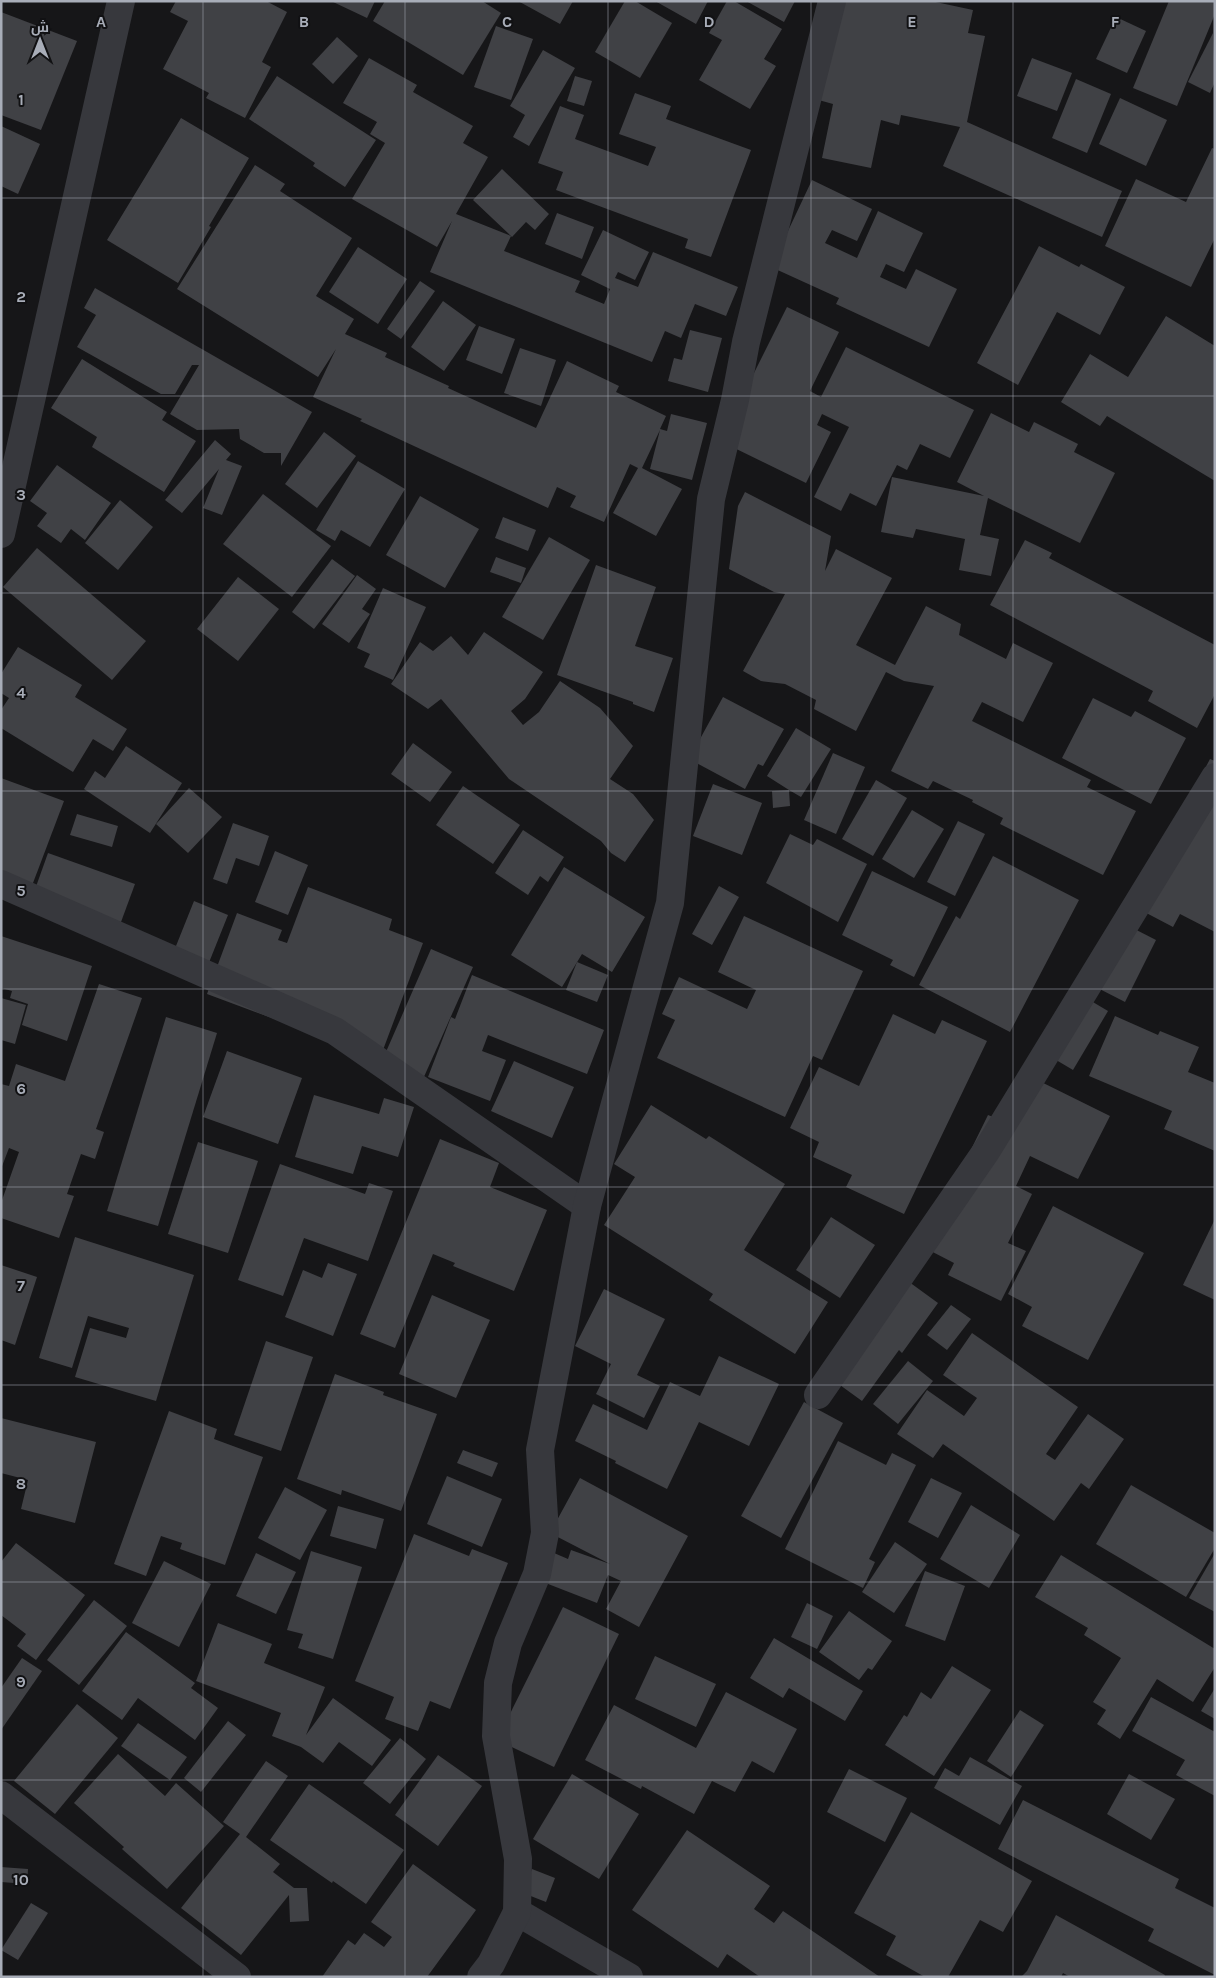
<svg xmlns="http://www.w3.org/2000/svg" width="1216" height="1978" font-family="Karla,Cairo,sans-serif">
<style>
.building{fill:#404145}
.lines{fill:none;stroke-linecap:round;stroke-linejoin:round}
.minor{stroke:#37383d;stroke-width:28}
.grid{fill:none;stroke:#a8adb8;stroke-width:1;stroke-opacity:0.55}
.grid-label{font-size:16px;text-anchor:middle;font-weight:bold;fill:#a8adb8;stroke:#111113;stroke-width:4;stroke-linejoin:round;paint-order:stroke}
</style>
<rect width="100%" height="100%" fill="#161618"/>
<g class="building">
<polygon points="176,1 266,1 287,12 262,62 271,67 245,118 206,98 209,93 163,69 188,21 170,12"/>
<polygon points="331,1 375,1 367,18"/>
<polygon points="385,1 482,1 501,13 463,75 373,21"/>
<polygon points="518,1 573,1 560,24"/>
<polygon points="625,1 635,1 672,23 640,78 595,52"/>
<polygon points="655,1 708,1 696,24"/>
<polygon points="727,1 734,1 782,29 764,59 776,66 750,109 699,80 722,40 709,33"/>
<polygon points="746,1 795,1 784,22"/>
<polygon points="836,1 931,1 973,10 968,33 985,36 967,122 1122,191 1102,237 943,166 960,127 901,115 899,125 881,120 871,168 822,158 833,104 815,99"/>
<polygon points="1169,1 1215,1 1215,14 1177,106 1133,88"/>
<polygon points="1,12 77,41 41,130 1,115"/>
<polygon points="1116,17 1146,31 1127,73 1096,59"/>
<polygon points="496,26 533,39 511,100 474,87"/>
<polygon points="1213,33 1215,82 1210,93 1188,82"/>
<polygon points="337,37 358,56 333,84 312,64"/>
<polygon points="543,50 575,68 529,146 513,137 525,115 510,106"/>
<polygon points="369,58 417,85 413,92 473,126 463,143 488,157 456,214 511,236 504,251 580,281 575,292 604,304 610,289 581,275 603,230 649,252 635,280 618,272 615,278 638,287 653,252 738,287 726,316 695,304 681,338 665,331 652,362 430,272 452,221 437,247 352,199 385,143 370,134 377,122 343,103"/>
<polygon points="1032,58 1072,73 1057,111 1017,96"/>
<polygon points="277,76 376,140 345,187 313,166 315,163 249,119"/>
<polygon points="575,76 592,81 584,106 567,101"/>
<polygon points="1076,79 1111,94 1087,153 1052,138"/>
<polygon points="635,93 671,106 666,119 751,150 711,257 685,248 688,239 556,190 563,172 538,163 560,106 584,115 575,139 648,166 656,147 619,134"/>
<polygon points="1120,98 1167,120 1146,166 1099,144"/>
<polygon points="181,118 249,158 209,226 211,227 178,283 107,240"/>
<polygon points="1,126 40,144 18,194 1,186"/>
<polygon points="1212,148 1215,149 1215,238 1191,287 1105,246 1136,179 1186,202"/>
<polygon points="255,165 285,184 280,191 352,238 316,296 354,319 345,334 387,353 385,357 449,386 448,388 536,428 567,361 619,386 616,392 666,416 660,429 667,431 671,414 707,423 692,480 650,469 660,430 642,468 682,489 656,536 613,513 638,468 630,464 604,522 570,507 576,496 557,487 548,508 360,421 362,419 313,397 336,349 318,377 177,289"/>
<polygon points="502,169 549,214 535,230 526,222 512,237 473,200"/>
<polygon points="812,180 872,209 857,241 832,230 825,243 857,258 878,211 923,233 904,272 886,264 880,277 906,289 916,269 957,289 929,347 836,304 839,298 771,267"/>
<polygon points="557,213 594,227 582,259 545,244"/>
<polygon points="1039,246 1079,267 1081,264 1125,287 1100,335 1057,312 1018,385 977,363"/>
<polygon points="358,247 407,279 378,324 329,292"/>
<polygon points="420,281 435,291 401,339 387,329"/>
<polygon points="95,288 312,412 281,466 281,453 264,453 240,439 239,429 197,430 170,414 199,365 192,365 175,394 161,394 77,347 96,315 84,308"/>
<polygon points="443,301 476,325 444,371 411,347"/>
<polygon points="787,307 839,332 810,391 821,397 846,347 974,410 950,458 920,444 907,470 897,465 876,506 850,493 841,511 814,497 849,427 822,414 817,425 831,432 806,483 720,441"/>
<polygon points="1166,316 1215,346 1215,481 1107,416 1100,426 1061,402 1090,354 1128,377"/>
<polygon points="479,326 515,339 502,374 466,360"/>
<polygon points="690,330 722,338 708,392 668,381 674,358 682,360"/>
<polygon points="520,348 556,360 541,406 504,393"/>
<polygon points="82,359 167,412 162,420 196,441 164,492 92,447 97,437 51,408"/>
<polygon points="991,413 1029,432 1034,422 1078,444 1074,452 1115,473 1080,543 988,498 980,535 999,539 991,576 959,570 965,539 916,529 913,538 881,532 892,477 984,496 957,482"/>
<polygon points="324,432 356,456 317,508 285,484"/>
<polygon points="215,440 231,454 226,460 242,466 222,515 203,508 219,469 182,513 165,500"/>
<polygon points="358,461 405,489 370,547 341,530 335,541 316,530"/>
<polygon points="57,465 111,503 85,540 71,529 61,543 37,526 47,513 30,501"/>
<polygon points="745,492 831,536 825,571 836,549 892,578 856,645 895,665 926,606 961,624 959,635 1006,659 1013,643 1053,663 1023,722 982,702 972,721 1091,780 1087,787 1136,811 1103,875 1000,824 1003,818 972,802 973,800 933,781 928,789 891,771 934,686 904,681 886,672 856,731 814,709 816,700 785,684 761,681 743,671 785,594 774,592 729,569 738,506"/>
<polygon points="263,494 331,546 292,597 223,544"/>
<polygon points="420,496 479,529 445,588 386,555"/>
<polygon points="120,500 153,527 118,570 85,543"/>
<polygon points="503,517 536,530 528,551 495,538"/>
<polygon points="549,537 590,560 543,640 502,617"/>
<polygon points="1025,540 1052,553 1049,558 1215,645 1215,694 1197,728 1148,701 1153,691 990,605"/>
<polygon points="37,548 146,641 112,680 3,587"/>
<polygon points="496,557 526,568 521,583 490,572"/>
<polygon points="332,559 355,576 314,629 292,612"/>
<polygon points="596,565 656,587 635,646 673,658 654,712 633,704 633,702 557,675"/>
<polygon points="357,575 376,589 362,609 370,614 349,643 322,624"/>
<polygon points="238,577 279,609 238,661 197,629"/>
<polygon points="383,588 426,607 393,680 364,667 370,654 357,648"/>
<polygon points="484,632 543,672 525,699 511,711 523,725 539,712 560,681 600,708 633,746 610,779 633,794 654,820 625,862 611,853 601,841 509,779 442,700 441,699 428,709 391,684 420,642 433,651 451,636 468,655"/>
<polygon points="18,647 82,685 75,697 127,729 113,751 93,739 73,772 1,728 1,710 9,698 1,693 1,674"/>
<polygon points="723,697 784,729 763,766 758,764 745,789 689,759"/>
<polygon points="1093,698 1131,717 1135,711 1186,738 1151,804 1062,758"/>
<polygon points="796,728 831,749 801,797 789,790 790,806 773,808 772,791 789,790 767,776"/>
<polygon points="413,743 452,772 430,802 391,774"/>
<polygon points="126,746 182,783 150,833 84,789 95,771 105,778"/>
<polygon points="833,753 865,767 836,834 804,820"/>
<polygon points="1210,759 1215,761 1215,932 1180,914 1173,927 1133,906"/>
<polygon points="1,778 64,801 33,883 1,887"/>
<polygon points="876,780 907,798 873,856 842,839"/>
<polygon points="713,784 762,803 742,855 693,836"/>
<polygon points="463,786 520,825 493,864 436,825"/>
<polygon points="189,788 222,817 188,853 156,824"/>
<polygon points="912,810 944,829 914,878 882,859"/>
<polygon points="77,814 118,826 112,847 70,835"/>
<polygon points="958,821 985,834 955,896 927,882"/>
<polygon points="233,823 269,836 259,866 236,858 227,884 213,879"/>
<polygon points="523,830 564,857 548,882 540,876 528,895 495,873"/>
<polygon points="790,834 813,845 817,839 867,864 838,922 766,883"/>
<polygon points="275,851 308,865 288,915 255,902"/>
<polygon points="48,853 135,884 114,941 28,909"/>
<polygon points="993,856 1079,900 1010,1032 919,985 956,916 960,919"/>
<polygon points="564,867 645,917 612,972 582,954 562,987 511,955"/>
<polygon points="872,871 948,907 914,977 890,965 893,960 842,935"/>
<polygon points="719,886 739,897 712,945 692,934"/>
<polygon points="308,887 392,919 389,930 423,943 380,1058 207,994 237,913 282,930 278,940 287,943"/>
<polygon points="194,901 228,915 202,980 168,966"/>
<polygon points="744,916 863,971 822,1060 813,1056 785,1117 657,1058 675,1020 662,1014 679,977 747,1009 756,990 718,972"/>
<polygon points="1115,919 1156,940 1125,1002 1084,981"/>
<polygon points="1,936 92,966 67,1041 22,1025 28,1004 10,998 12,991 1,988"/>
<polygon points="431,949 473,967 423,1079 382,1061"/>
<polygon points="577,962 608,975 597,1002 566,990"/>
<polygon points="472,975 604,1030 587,1074 488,1035 482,1051 506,1060 490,1101 428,1077 451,1017 455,1019"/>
<polygon points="99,984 142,998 96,1129 104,1132 95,1159 81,1154 67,1194 74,1196 59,1238 1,1218 1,1203 19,1152 9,1148 1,1169 1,1084 9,1086 16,1064 65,1081"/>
<polygon points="1076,992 1108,1011 1073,1070 1041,1051"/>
<polygon points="1,998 26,1005 15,1044 1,1040"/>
<polygon points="893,1014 935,1034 942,1020 987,1041 904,1214 846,1187 852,1175 813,1157 819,1142 790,1128 819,1067 859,1086"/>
<polygon points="1115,1016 1158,1035 1160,1031 1199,1047 1188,1072 1215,1083 1215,1151 1164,1129 1172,1111 1089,1076"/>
<polygon points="166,1017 217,1033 158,1226 107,1211"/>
<polygon points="227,1051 302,1078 278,1144 203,1117"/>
<polygon points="514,1061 574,1087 552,1138 491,1111"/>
<polygon points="1021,1072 1110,1116 1078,1179 1030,1156 1016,1186 1032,1194 1008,1243 1026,1251 1001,1301 948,1275 954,1263 923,1247 988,1115 998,1119"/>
<polygon points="314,1095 379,1114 384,1098 414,1107 398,1157 362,1146 353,1174 295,1157"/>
<polygon points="651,1105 706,1139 709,1136 785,1184 744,1250 828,1302 795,1354 709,1300 713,1294 604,1225 635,1177 614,1164"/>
<polygon points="440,1139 499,1163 490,1187 547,1210 514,1291 453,1266 455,1263 433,1254 395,1348 360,1334"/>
<polygon points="198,1142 258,1161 228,1253 168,1234"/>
<polygon points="280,1164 365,1194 369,1183 393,1191 368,1261 304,1238 283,1296 238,1280"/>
<polygon points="1053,1206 1144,1253 1088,1360 1022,1326 1032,1307 1008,1294"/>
<polygon points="831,1217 875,1245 840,1298 796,1270"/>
<polygon points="1215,1219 1215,1300 1183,1285"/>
<polygon points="75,1237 194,1275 156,1401 75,1377 90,1328 126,1338 129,1328 88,1316 72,1368 39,1358"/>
<polygon points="328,1263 357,1274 333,1336 285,1317 303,1270 322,1278"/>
<polygon points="1,1265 37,1277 15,1345 1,1340"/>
<polygon points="894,1271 938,1303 902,1353 899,1350 862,1401 822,1372"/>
<polygon points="604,1289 665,1319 637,1375 660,1386 644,1418 596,1394 611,1364 575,1346"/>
<polygon points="432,1295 490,1320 456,1398 399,1374"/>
<polygon points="951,1305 971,1319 947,1350 927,1335"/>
<polygon points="972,1333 1078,1407 1046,1454 1055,1460 1088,1414 1124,1439 1089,1489 1081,1483 1054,1521 943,1444 933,1458 897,1434 927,1390 964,1416 977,1398 943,1375"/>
<polygon points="266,1341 313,1357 281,1451 234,1435"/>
<polygon points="719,1356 779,1384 749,1446 699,1422 667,1489 615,1463 616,1461 575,1441 593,1404 647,1430 670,1382 700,1396"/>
<polygon points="908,1361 933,1381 898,1424 873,1404"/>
<polygon points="335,1374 384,1392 383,1395 437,1414 401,1511 342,1490 341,1495 297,1479"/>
<polygon points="804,1402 843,1423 781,1538 741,1516"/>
<polygon points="169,1411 217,1429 214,1439 263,1457 225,1565 180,1549 182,1543 161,1536 146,1576 114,1564"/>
<polygon points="1,1418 96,1442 75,1523 21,1509 28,1480 1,1473"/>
<polygon points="838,1441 886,1465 892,1453 916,1465 869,1559 875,1562 863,1588 785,1549"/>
<polygon points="463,1450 498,1463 492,1477 457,1463"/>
<polygon points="447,1476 502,1499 482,1547 427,1524"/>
<polygon points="580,1478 688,1536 639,1627 606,1609 621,1581 608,1575 597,1603 543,1582 554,1553 568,1559 571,1550 610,1564 550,1533"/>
<polygon points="931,1478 962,1493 938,1538 908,1522"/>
<polygon points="1131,1485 1215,1533 1215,1548 1186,1597 1096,1544"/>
<polygon points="285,1487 327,1510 300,1560 258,1538"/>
<polygon points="971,1505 1020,1535 989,1588 940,1559"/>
<polygon points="338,1506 384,1519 376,1549 330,1536"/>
<polygon points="414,1534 469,1556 472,1549 508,1563 450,1709 430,1701 418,1731 385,1719 394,1697 355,1681"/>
<polygon points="895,1542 927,1564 894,1613 862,1592"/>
<polygon points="16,1543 85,1595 36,1660 17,1646 26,1634 1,1615 1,1562"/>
<polygon points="311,1551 362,1567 333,1659 298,1648 303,1634 287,1630"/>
<polygon points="256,1553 296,1572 276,1614 236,1596"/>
<polygon points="1215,1553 1215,1612 1189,1598"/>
<polygon points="1061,1555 1215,1649 1215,1667 1193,1702 1157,1679 1120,1739 1097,1724 1106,1710 1093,1702 1121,1658 1084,1635 1088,1628 1035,1597"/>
<polygon points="164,1561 211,1584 179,1647 132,1623"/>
<polygon points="925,1571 965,1586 945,1641 905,1626"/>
<polygon points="94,1600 127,1626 79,1685 47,1660"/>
<polygon points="807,1603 833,1616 817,1649 791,1637"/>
<polygon points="563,1607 619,1634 554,1767 497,1740"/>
<polygon points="849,1611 892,1641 872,1670 868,1668 859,1680 819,1652"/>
<polygon points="218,1623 272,1644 264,1663 325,1687 306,1735 333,1698 391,1740 372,1766 339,1742 323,1763 301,1747 272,1736 281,1713 196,1681"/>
<polygon points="126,1632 195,1683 191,1688 218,1708 195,1740 138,1698 122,1720 82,1691"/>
<polygon points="774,1638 863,1691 845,1721 789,1688 783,1698 750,1678"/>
<polygon points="655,1656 716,1684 696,1727 635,1699"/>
<polygon points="22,1658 42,1671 1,1730 1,1688"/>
<polygon points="952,1666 991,1690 934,1776 885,1745 904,1715 907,1717 921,1692 931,1699"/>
<polygon points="1215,1688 1215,1719 1201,1711"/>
<polygon points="726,1692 797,1729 774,1773 752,1761 735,1792 712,1781 694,1814 642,1786 641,1789 585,1760 614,1705 696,1748"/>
<polygon points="1151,1697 1215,1732 1215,1796 1176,1775 1185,1760 1132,1731"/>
<polygon points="77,1704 118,1738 55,1814 14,1781"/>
<polygon points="1020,1710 1044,1725 1011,1777 987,1761"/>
<polygon points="228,1721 246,1735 201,1792 184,1778"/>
<polygon points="138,1723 187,1757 170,1780 121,1746"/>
<polygon points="400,1738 426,1759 390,1804 363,1783"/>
<polygon points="118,1754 165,1796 176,1783 224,1826 167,1889 122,1849 124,1847 74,1803"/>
<polygon points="438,1755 482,1786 438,1846 395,1815"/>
<polygon points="970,1757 1022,1786 1000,1825 934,1788 945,1768 959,1776"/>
<polygon points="266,1761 288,1776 246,1837 280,1864 273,1872 294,1888 307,1888 309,1921 290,1922 289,1895 241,1955 181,1908 240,1834 223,1822"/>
<polygon points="849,1769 907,1798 885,1842 827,1812"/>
<polygon points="572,1774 639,1814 599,1879 533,1839"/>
<polygon points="1129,1774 1175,1799 1151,1840 1107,1814"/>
<polygon points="309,1784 404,1850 366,1904 333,1881 332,1883 270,1840"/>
<polygon points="1023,1800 1179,1879 1175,1888 1215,1908 1215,1975 1148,1941 1154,1929 998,1849"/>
<polygon points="911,1812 1032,1881 1003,1932 980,1920 948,1977 925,1977 886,1955 896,1936 854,1913"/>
<polygon points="687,1830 770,1886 754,1909 774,1923 783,1911 880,1977 760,1977 727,1954 718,1968 632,1910"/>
<polygon points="413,1864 476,1910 427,1977 322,1977 348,1940 355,1945 364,1933 384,1947 392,1937 371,1922"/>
<polygon points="1,1867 28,1869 27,1884 1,1882"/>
<polygon points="532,1869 555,1878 546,1902 523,1893"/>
<polygon points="31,1903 48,1913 18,1960 1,1950"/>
<polygon points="1056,1915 1165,1975 1164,1977 1070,1977 1063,1973 1061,1977 1021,1977 1027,1971"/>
</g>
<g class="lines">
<g class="minor">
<polyline points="1,534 121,1"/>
<polyline points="1,884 335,1031 587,1206"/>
<polyline points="818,1395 987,1150 1215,777"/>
<polyline points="1,1795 237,1977"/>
<polyline points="517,1912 629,1977"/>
<polyline points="481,1977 491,1964 517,1912 518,1859 496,1736 498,1683 508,1643 537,1574 545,1533 540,1450 587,1206 670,903 711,499 735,400 746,342 832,1"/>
</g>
</g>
<path class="grid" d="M203,1V1977M405,1V1977M608,1V1977M811,1V1977M1013,1V1977M1,198H1215M1,396H1215M1,593H1215M1,791H1215M1,989H1215M1,1187H1215M1,1385H1215M1,1582H1215M1,1780H1215"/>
<g class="grid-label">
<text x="101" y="27">A</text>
<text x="304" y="27">B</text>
<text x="507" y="27">C</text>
<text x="709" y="27">D</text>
<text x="912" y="27">E</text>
<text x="1115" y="27">F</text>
<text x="21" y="105">1</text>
<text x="21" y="302">2</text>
<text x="21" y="500">3</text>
<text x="21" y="698">4</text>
<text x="21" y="896">5</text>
<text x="21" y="1094">6</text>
<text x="21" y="1291">7</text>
<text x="21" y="1489">8</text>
<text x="21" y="1687">9</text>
<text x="21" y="1885">10</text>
</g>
<rect width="1216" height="1978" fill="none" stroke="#a8adb8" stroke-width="5"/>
<g transform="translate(40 40)" stroke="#111113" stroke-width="4" paint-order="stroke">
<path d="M0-4L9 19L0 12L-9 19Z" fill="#a8adb8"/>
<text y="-8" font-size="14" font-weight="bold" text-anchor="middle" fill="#a8adb8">ش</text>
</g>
</svg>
